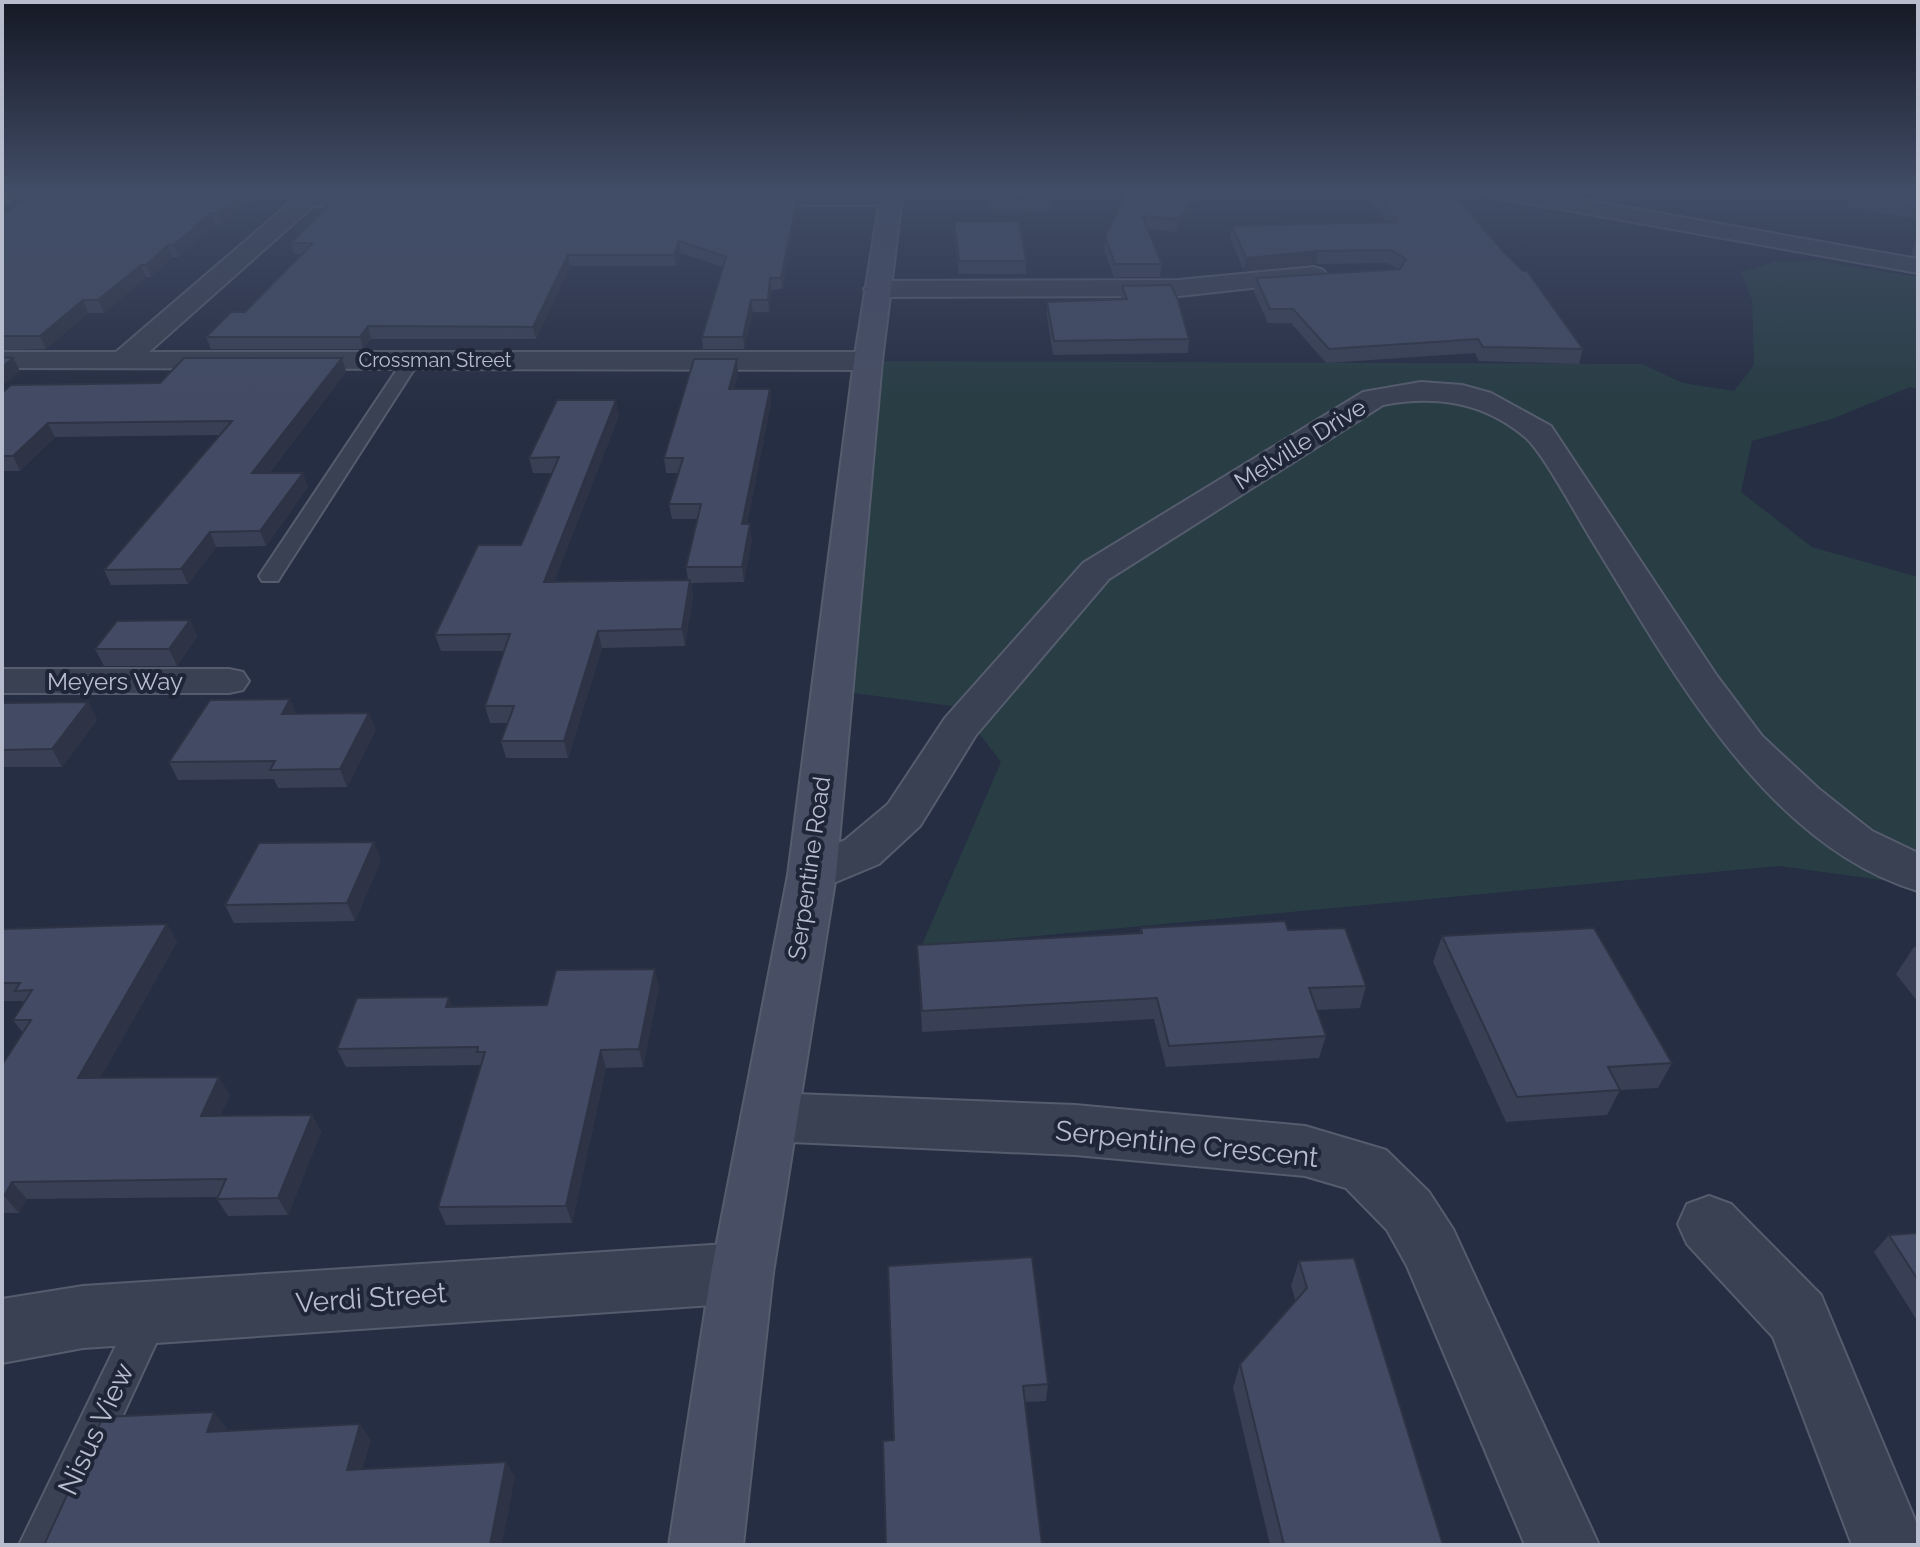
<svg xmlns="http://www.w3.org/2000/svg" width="1920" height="1547" font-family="Raleway,sans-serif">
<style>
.green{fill:#283d44}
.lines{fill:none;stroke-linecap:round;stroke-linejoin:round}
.lane-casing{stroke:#555c6d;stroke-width:4}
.street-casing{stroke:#555c6d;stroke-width:4}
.secondary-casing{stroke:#555c6d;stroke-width:4}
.highway-casing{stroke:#42495a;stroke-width:4}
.lane{fill:#3a4152;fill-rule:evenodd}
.street{fill:#3a4152;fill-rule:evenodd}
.secondary{fill:#484f65;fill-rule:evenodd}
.highway{fill:#787057;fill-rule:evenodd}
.wall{fill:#394055}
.shaded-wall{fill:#2e3445}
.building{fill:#424b63;stroke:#2e3445;stroke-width:2}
.labels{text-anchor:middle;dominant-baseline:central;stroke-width:8;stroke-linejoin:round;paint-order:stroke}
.far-street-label{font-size:20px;fill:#b7bdcc;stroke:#1f2638}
.street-label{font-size:24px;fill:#b7bdcc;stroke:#1f2638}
.near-street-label{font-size:28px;fill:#b7bdcc;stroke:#1f2638}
</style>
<rect width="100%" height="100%" fill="#262e43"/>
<polygon class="green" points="1820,261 1918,277 1918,389 1910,387 1832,419 1752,441 1741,492 1812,547 1918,577 1918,885 1779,866 921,947 1001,762 959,707 831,690 868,361 1642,364 1683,383 1734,391 1754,365 1752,300 1741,272 1774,262"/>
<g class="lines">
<defs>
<g id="lane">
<polygon points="412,355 420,360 281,576 278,581 262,581 259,576 406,356"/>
<polygon points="151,1295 164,1300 170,1313 63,1545 19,1545 138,1300"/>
</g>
<g id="street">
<polygon points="306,189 330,189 328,192 396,192 407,199 396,206 313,206 149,352 868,352 878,355 882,361 878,367 868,370 2,368 2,352 116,352"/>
<polygon points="1477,189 1523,189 1918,259 1918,273 1488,196"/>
<polygon points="473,191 891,191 902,198 891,205 465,203 462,198 465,193"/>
<polygon points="1314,267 1323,270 1327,275 1323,280 1179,296 877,297 868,294 864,289 868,284 877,281 1179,280"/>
<path d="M1421,382L1462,385L1491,393L1551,426L1717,676L1762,736L1819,789L1872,831L1918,853V891C1764,845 1670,666 1591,539C1577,516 1542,451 1525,437C1483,402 1436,395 1383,405L1109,579L976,735L920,826L879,864L812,892L795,887L788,875L795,863L845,840L888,804L945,718L1083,563L1363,392Z"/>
<polygon points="2,669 229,669 243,672 249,681 243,690 229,693 2,693"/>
<polygon points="770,1093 1075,1105 1305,1126 1386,1150 1429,1192 1453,1229 1599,1545 1525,1545 1407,1266 1387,1230 1346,1188 1305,1176 1075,1155 770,1141 750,1134 741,1117 750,1100"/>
<polygon points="1709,1196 1731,1204 1821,1295 1918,1527 1918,1545 1852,1545 1773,1337 1687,1244 1678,1224 1687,1204"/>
<polygon points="742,1243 764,1252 773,1273 764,1294 742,1303 83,1348 2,1363 2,1299 83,1286"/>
</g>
<polygon id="secondary" points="877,189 899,189 902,198 882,361 836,875 773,1273 743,1545 669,1545 711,1273 788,875 854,361 880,198"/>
<polygon id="highway" points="2,189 26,189 10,202 2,204"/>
</defs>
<use href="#lane" class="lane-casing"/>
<use href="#street" class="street-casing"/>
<use href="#secondary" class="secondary-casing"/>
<use href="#highway" class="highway-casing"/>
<use href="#lane" class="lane"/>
<use href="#street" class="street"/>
<use href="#secondary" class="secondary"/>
<use href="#highway" class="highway"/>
</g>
<g class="wall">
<polygon points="33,189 265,189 222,224 216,224 178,257 172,257 151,277 146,277 104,313 88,313 46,349 2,350 2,215 16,206 14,201"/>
<polygon points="990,189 1051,198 1051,211 990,210"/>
<polygon points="1127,189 1191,208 1177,232 1147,229 1162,264 1160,277 1114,277 1104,250 1105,237"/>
<polygon points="1363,189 1432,189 1583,349 1579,364 1479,361 1475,353 1326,363 1291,323 1268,323 1254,292 1256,278 1398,269 1388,263 1316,264 1244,271 1230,238 1232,226 1386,223"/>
<polygon points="1918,189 1918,219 1846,207 1851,195"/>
<polygon points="798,197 799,208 782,289 771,290 769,312 753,312 744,349 703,349 702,337 723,267 681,253 676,266 570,266 536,339 371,339 363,349 211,349 206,337 245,312 301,254 294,254 291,243"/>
<polygon points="954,222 1026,261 1026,274 959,274 954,235"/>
<polygon points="1918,233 1918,258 1911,255"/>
<polygon points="1122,286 1189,339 1188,353 1053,355 1047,316 1047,302 1121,300"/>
<polygon points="342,358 346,372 269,473 308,487 266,546 216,547 188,584 111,585 104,570 219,435 55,437 20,471 2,471 2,393 160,383"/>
<polygon points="737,359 738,373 734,389 770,389 771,403 747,524 752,539 744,582 691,583 693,596 685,646 602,648 568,758 506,758 501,741 508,723 490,723 485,706 504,651 441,651 435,635 521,545 553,473 533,473 529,458 619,415 554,582 688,580 686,567 698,519 672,519 669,504 678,473 666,473 664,458"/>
<polygon points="190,620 197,637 177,666 104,666 95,649"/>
<polygon points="88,702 97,720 62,767 2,767 2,703"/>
<polygon points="296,714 376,730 347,787 278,788 274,779 178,780 169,762"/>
<polygon points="381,860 355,921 234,923 225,905"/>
<polygon points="167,924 177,942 100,1078 230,1095 220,1116 312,1115 321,1132 288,1215 228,1216 217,1199 218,1197 27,1199 19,1213 2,1213 2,1065 23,1033 13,1020 24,1003 22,1001 2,1001 2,929"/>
<polygon points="1141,928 1288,930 1366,986 1360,1008 1316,1010 1326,1036 1319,1058 1166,1067 1154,1019 922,1032 917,945 1140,933"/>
<polygon points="1442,936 1672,1063 1658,1088 1620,1090 1607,1115 1506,1122 1433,962"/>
<polygon points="1914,947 1918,947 1918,1002 1896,974"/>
<polygon points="659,987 643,1067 606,1068 572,1223 446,1225 438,1207 481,1065 346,1067 337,1049 452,1007 547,1005"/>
<polygon points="1918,1233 1918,1322 1874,1252 1889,1235"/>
<polygon points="1299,1261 1443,1545 1270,1545 1233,1388 1240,1364 1296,1302 1291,1286"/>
<polygon points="888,1266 1048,1384 1046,1401 1025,1402 894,1440"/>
</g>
<g class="shaded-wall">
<polygon points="248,189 265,189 222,224 218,213"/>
<polygon points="1195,189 1198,189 1191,208 1177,232 1179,219"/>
<polygon points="798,197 799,208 782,289 781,278"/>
<polygon points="211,213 216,224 178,257 174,245"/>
<polygon points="679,241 681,253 676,266 674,255"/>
<polygon points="168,245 172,257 151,277 146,265"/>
<polygon points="1318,251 1316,264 1244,271 1246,258"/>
<polygon points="568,255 570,266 536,339 533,327"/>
<polygon points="141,265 146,277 104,313 98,300"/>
<polygon points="770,278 771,290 769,312 768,300"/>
<polygon points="83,300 88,313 46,349 40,336"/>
<polygon points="751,300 753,312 744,349 743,337"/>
<polygon points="368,326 371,339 363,349 360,337"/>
<polygon points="13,358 20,371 2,386 2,367"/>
<polygon points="342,358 346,372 257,488 252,473"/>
<polygon points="737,359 738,373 731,403 729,389"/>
<polygon points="770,389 771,403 744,539 742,524"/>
<polygon points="616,400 619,415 548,598 544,582"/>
<polygon points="48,423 55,437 20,471 13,456"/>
<polygon points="303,473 308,487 266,546 260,531"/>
<polygon points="750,524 752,539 744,582 742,567"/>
<polygon points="210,532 216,547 188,584 181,569"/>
<polygon points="690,580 693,596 685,646 682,629"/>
<polygon points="190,620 197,637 177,666 169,649"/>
<polygon points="598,631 602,648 568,758 564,741"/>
<polygon points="290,699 298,716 282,714"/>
<polygon points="88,702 97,720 62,767 52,749"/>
<polygon points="369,713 376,730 347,787 340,769"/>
<polygon points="374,842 381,860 355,921 347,903"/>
<polygon points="167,924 177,942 90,1096 78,1078"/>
<polygon points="655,969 659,987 643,1067 639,1049"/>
<polygon points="449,997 456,1015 446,1007"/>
<polygon points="601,1050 606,1068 572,1223 566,1206"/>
<polygon points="219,1077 230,1095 212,1133 201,1116"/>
<polygon points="312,1115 321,1132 288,1215 278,1198"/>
<polygon points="12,1182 27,1199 19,1213 4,1196"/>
<polygon points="214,1412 227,1428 220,1448 207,1432"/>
<polygon points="360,1424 371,1440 358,1485 347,1470"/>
<polygon points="506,1462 515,1477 502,1545 490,1545"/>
</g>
<g class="building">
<polygon points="33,189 248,189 218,213 211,213 174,245 168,245 146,265 141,265 98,300 83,300 40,336 2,336 2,215 25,201 14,201"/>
<polygon points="990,189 1050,189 1051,198 990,198"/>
<polygon points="1127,189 1195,189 1193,196 1179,219 1142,216 1162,264 1115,264 1105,237"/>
<polygon points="1374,189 1449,189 1503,251 1523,271 1527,271 1583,349 1483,347 1478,339 1329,349 1293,309 1270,309 1256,278 1400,269 1406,259 1391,250 1318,251 1246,258 1232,226 1397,222"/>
<polygon points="1855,189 1918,189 1918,206 1851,195"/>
<polygon points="798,197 781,278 770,278 768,300 751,300 743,337 702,337 726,257 679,241 674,255 568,255 533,327 368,326 360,337 206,337 231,312 245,312 313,243 291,243 336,198"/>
<polygon points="1019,221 1026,261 959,261 954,222"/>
<polygon points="1171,285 1178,300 1189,339 1054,341 1047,302 1127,299 1122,286"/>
<polygon points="2,357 13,358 2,367"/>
<polygon points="184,358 342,358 252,473 303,473 260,531 210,532 181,569 104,570 232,421 48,423 13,456 2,456 2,393 11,385 160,383"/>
<polygon points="694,359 737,359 729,389 770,389 742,524 750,524 742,567 686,567 701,504 669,504 683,458 664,458"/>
<polygon points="557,400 616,400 544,582 690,580 682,629 598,631 564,741 501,741 514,706 485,706 510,634 435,635 478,545 521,545 559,457 529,458"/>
<polygon points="190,620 169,649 95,649 117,621"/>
<polygon points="290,699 282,714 369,713 340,769 270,770 275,761 169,762 210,700"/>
<polygon points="88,702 52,749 2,750 2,703"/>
<polygon points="374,842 347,903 225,905 259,843"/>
<polygon points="1285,921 1288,930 1345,928 1366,986 1309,988 1326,1036 1169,1046 1157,998 922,1011 917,945 1142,933 1141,928"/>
<polygon points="167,924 78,1078 219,1077 201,1116 312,1115 278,1198 217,1199 226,1179 12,1182 4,1196 2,1196 2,1065 31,1020 13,1020 32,990 15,991 20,983 2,983 2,929"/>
<polygon points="1594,928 1672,1063 1608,1067 1620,1090 1517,1097 1442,936"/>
<polygon points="655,969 639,1049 601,1050 566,1206 438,1207 485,1052 477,1052 478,1047 337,1049 357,998 449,997 446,1007 547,1005 556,970"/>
<polygon points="1918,1233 1918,1280 1889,1235"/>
<polygon points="1032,1257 1048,1384 1023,1386 1042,1545 886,1545 883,1441 894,1440 888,1266"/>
<polygon points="1354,1258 1443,1545 1284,1545 1240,1364 1307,1288 1299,1261"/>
<polygon points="214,1412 207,1432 360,1424 347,1470 506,1462 490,1545 44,1545 103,1417"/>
</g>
<linearGradient id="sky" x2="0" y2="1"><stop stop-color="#151925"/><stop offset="0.47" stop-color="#414c66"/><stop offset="1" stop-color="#414c66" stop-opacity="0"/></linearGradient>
<rect width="1920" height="405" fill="url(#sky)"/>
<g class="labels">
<g class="far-street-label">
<text x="435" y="360">Crossman Street</text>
</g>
<g class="street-label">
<text transform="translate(1300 444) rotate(-32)">Melville Drive</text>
<text x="115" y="681">Meyers Way</text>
<text transform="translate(809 868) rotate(-82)">Serpentine Road</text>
</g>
<g class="near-street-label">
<text transform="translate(1187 1144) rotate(6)">Serpentine Crescent</text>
<text transform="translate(371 1298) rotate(-4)">Verdi Street</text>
<text transform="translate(96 1429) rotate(-65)">Nisus View</text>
</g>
</g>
<rect width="1920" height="1547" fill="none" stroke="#b7bdcc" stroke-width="8"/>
</svg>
